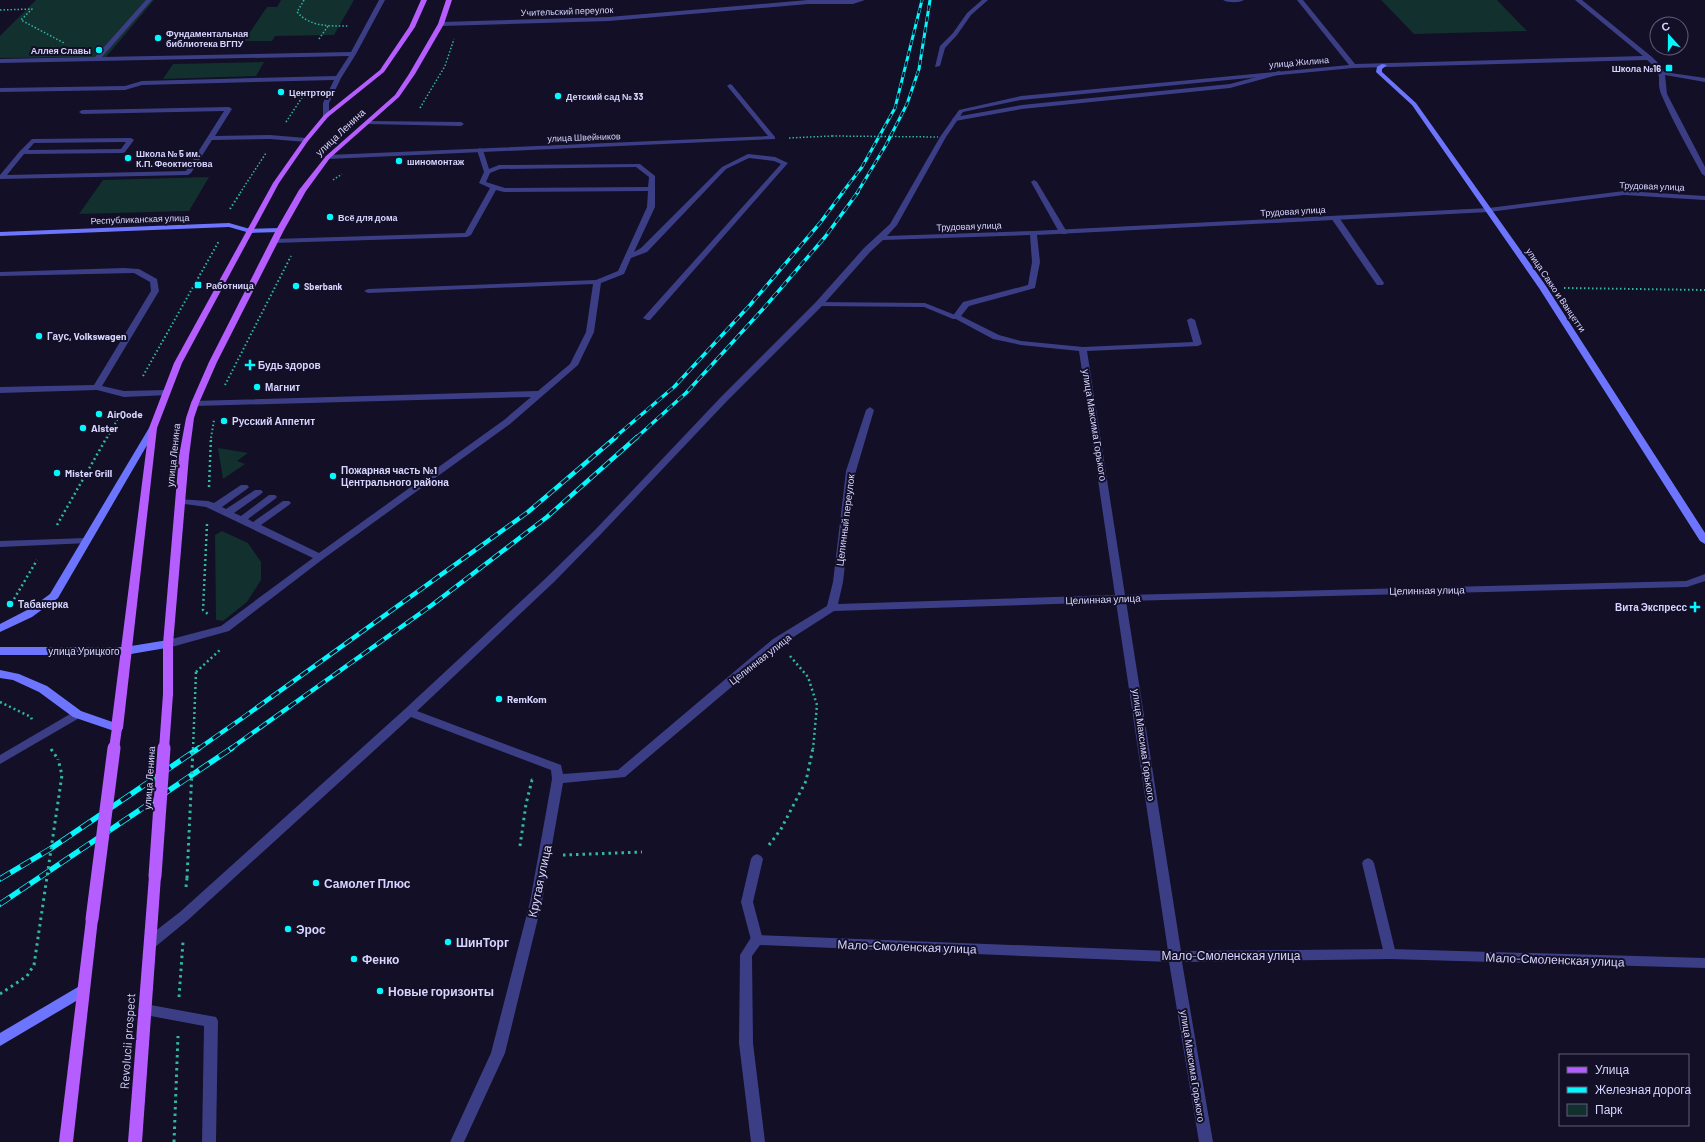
<svg xmlns="http://www.w3.org/2000/svg" width="1705" height="1142" font-family="Barlow,sans-serif">
<style>
.green{fill:#12302d}
.lines{fill:none;stroke-linecap:round;stroke-linejoin:round}
.path-far3{stroke:#30b7a5;stroke-width:1.5;stroke-dasharray:1.5 2;stroke-linecap:butt}
.path-far2{stroke:#30b7a5;stroke-width:2;stroke-dasharray:1.5 2.5;stroke-linecap:butt}
.path-far1{stroke:#30b7a5;stroke-width:2.5;stroke-dasharray:2 3;stroke-linecap:butt}
.path{stroke:#30b7a5;stroke-width:3;stroke-dasharray:2.5 4;stroke-linecap:butt}
.lane{fill:#3b3e85;fill-rule:evenodd}
.street{fill:#3b3e85;fill-rule:evenodd}
.secondary{fill:#6d75fe;fill-rule:evenodd}
.primary{fill:#b55dfe;fill-rule:evenodd}
.rail-far3-casing{stroke:#03f7fd;stroke-width:3}
.rail-far2-casing{stroke:#03f7fd;stroke-width:3.5}
.rail-far1-casing{stroke:#03f7fd;stroke-width:4.5}
.rail-casing{stroke:#03f7fd;stroke-width:5.5}
.rail-far3{stroke:#120f26;stroke-width:2;stroke-dasharray:5.5;stroke-linecap:butt}
.rail-far2{stroke:#120f26;stroke-width:2.5;stroke-dasharray:7;stroke-linecap:butt}
.rail-far1{stroke:#120f26;stroke-width:3;stroke-dasharray:9;stroke-linecap:butt}
.rail{stroke:#120f26;stroke-width:4;stroke-dasharray:12;stroke-linecap:butt}
.path-bridge-far2{stroke:#30b7a5;stroke-width:1.5;stroke-dasharray:1.5 2;stroke-linecap:butt}
.path-bridge-far1{stroke:#30b7a5;stroke-width:2.5;stroke-dasharray:2 3;stroke-linecap:butt}
.path-bridge{stroke:#30b7a5;stroke-width:3;stroke-dasharray:2.5 4;stroke-linecap:butt}
.primary-bridge-far1{stroke:#b55dfe;stroke-width:10}
.primary-bridge{stroke:#b55dfe;stroke-width:13}
.poi-dot{fill:#03f7fd;stroke:#120f26;stroke-width:1.5}
.labels{text-anchor:middle;dominant-baseline:central;stroke-width:4;stroke-linejoin:round;paint-order:stroke}
.far-street-label{font-size:9px;fill:#d7d5ff;stroke:#120f26}
.far-poi-label{font-size:9px;font-weight:bold;fill:#d7d5ff;stroke:#120f26;text-anchor:start}
.street-label{font-size:10px;fill:#d7d5ff;stroke:#120f26}
.poi-label{font-size:10px;font-weight:bold;fill:#d7d5ff;stroke:#120f26;text-anchor:start}
.near-street-label{font-size:12px;fill:#d7d5ff;stroke:#120f26}
.near-poi-label{font-size:12px;font-weight:bold;fill:#d7d5ff;stroke:#120f26;text-anchor:start}
</style>
<rect width="100%" height="100%" fill="#120f26"/>
<g class="green">
<polygon points="36,0 154,0 106,57 0,58 0,36"/>
<polygon points="281,0 354,0 334,35 275,36 272,41 244,41 267,7 277,7"/>
<polygon points="1381,0 1497,0 1527,31 1414,34"/>
<polygon points="264,62 256,76 163,79 173,64"/>
<polygon points="209,177 189,211 79,214 103,180"/>
<polygon points="218,448 248,453 237,461 245,464 223,479"/>
<polygon points="222,531 248,543 261,562 261,580 247,602 223,621 216,620 215,535"/>
</g>
<g class="lines">
<g class="path-far3">
<path d="M304,0L297,12C310,27 329,26 348,26"/>
<polyline points="0,10 32,9 21,20 64,43"/>
<polyline points="319,39 328,26"/>
<polyline points="420,108 445,66 454,39"/>
<polyline points="286,122 303,96"/>
<polyline points="789,138 832,136"/>
<polyline points="333,180 342,174"/>
<polyline points="240,193 266,153"/>
</g>
<g class="path-far2">
<polyline points="230,209 241,192"/>
<polyline points="1564,288 1705,290"/>
<polyline points="143,376 219,241"/>
<polyline points="225,385 291,256"/>
<polyline points="107,438 122,411"/>
<polyline points="211,438 214,420"/>
</g>
<g class="path-far1">
<polyline points="209,487 211,437"/>
<polyline points="207,524 203,610 208,614"/>
<polyline points="57,525 107,437"/>
<polyline points="14,599 37,560"/>
<polyline points="790,656 808,677 817,705 813,749"/>
<polyline points="196,672 221,649"/>
<polyline points="0,702 31,717 32,720"/>
</g>
<g class="path">
<polyline points="51,749 58,759"/>
<polyline points="769,845 781,829 806,781 813,748"/>
<polyline points="520,846 526,804 532,780 534,780"/>
<polyline points="563,855 642,852"/>
<polyline points="186,887 187,878"/>
<polyline points="0,994 27,976"/>
<polyline points="179,997 183,942"/>
<polyline points="174,1142 178,1036"/>
</g>
<g class="lane">
<polygon points="146,0 152,0 102,57 351,52 379,0 385,0 356,54 341,78 329,103 329,116 326,118 323,116 323,103 334,80 142,85 125,90 0,92 0,88 125,86 142,81 336,76 349,56 0,63 0,59 95,57"/>
<polygon points="982,0 988,0 971,15 957,35 945,48 940,66 935,67 940,46 953,33 967,13"/>
<path d="M1223,0H1244C1239,3 1228,3 1223,0Z"/>
<polygon points="1279,71 1281,72 1281,74 1230,88 1022,109 955,121 952,119 955,117 1022,105 1230,84"/>
<path d="M229,107L232,109L215,136L270,135L306,138L309,140L306,142L270,139L212,140L191,173L188,175L0,179V175L20,151L32,139L131,138L134,140L125,152L123,153L24,154L7,175L186,171L224,111L82,114L79,112L82,110ZM126,142L121,149L28,150L34,143Z"/>
<polygon points="369,121 461,122 464,124 461,126 367,124 366,123"/>
<path d="M480,148L483,150L489,169L499,165L640,164L655,176V207L634,252L641,248L722,167L748,154L775,157L788,163L650,320H647L643,318L781,164L774,161L749,158L726,169L647,252L631,258L624,274L601,283L594,332L578,365L510,424L323,559L229,631L168,648L164,647L163,644L164,641L221,626L313,558L206,507L178,503L176,501L178,499L208,501L214,503L241,485H247L249,487L247,489L222,507L226,509L255,490H261L263,492L261,494L234,513L241,516L269,495H275L277,497L275,499L248,519L253,522L283,501H289L291,503L289,505L261,525L319,553L504,420L531,397L195,406L192,405L191,403L192,401L538,391L570,364L586,332L593,284L368,293L364,291L368,289L596,280L618,271L647,207L648,191L504,192L496,190L471,235L467,237L274,243L270,241L274,239L465,233L490,188L479,183L484,172L477,150ZM636,167L649,177L648,187L505,188L486,182L490,173L500,169Z"/>
<polygon points="1034,180 1037,182 1067,232 1066,234 1063,234 1059,232 1031,182"/>
<polygon points="1332,216 1338,216 1384,283 1383,285 1377,285 1331,218"/>
<polygon points="124,268 139,269 157,279 159,291 102,386 124,391 166,390 169,391 170,393 169,395 124,397 97,390 0,393 0,387 94,385 151,291 150,282 134,273 0,276 0,272"/>
<polygon points="816,302 925,303 960,317 956,319 953,319 924,307 819,306 816,306"/>
<polygon points="757,854 761,856 763,859 753,902 763,940 762,944 757,945 752,944 751,940 741,902 751,859 753,856"/>
<polygon points="1368,858 1372,860 1374,863 1396,954 1395,958 1390,959 1385,958 1384,954 1362,863 1364,860"/>
<polygon points="145,1004 216,1017 218,1021 216,1142 202,1142 204,1026 140,1014 138,1010 140,1006"/>
</g>
<g class="street">
<polygon points="808,0 865,0 853,4 808,4 609,21 441,26 438,24 441,22 609,17"/>
<path d="M1297,0H1303L1355,64L1643,56L1575,0H1582L1652,57L1661,66L1664,72L1705,78V82L1665,75L1667,94L1705,167V176L1702,174C1688,148 1673,122 1662,96C1654,78 1667,77 1647,60L1353,68L1021,100L963,112L946,137L897,225L887,236L1033,231L1489,208L1624,191L1705,196V200L1624,195L1489,212L1037,235L1040,262L1035,288L969,306L961,316L999,335L1021,341L1083,347L1193,342L1187,320L1191,318L1195,320L1202,344L1198,346L1087,351L1125,595L1686,581L1705,574V581L1687,587L1126,601L1181,951L1390,949L1705,958V968L1390,959L1182,962L1213,1142H1199L1169,962L760,945L752,956L753,1043L765,1142H751L739,1043L740,955L752,936L757,935L1168,951L1116,602L834,611L781,645L625,777L563,783L542,902L505,1053L464,1142H450L491,1053L530,902L552,779L551,770L411,717L188,920L155,947L150,948L145,947L144,943L145,939L180,912L405,709L546,578L595,530L721,397L816,302L864,248L890,224L940,137L959,110L1021,96L1349,65ZM1030,235L1032,262L1028,285L963,302L952,317L993,339L1021,345L1079,351L1115,595L838,604L843,582L856,471L874,410L870,407L866,410L846,471L833,582L827,606L773,639L618,770L563,774L561,765L417,711L554,582L601,534L727,401L822,306L870,252L883,240Z"/>
<polygon points="730,84 732,85 775,137 775,139 328,159 325,157 328,155 768,136 728,87 727,86"/>
<polygon points="86,538 89,539 91,541 89,543 0,547 0,541"/>
<polygon points="77,710 81,711 83,714 81,717 0,764 0,755"/>
</g>
<g class="secondary">
<polygon points="1382,64 1387,65 1382,69 1382,72 1416,103 1546,286 1705,533 1705,544 1700,541 1539,288 1412,105 1376,72 1377,67"/>
<polygon points="229,223 250,229 280,228 284,230 280,232 250,233 229,227 0,236 0,232"/>
<polygon points="153,425 157,428 58,598 32,617 0,632 0,624 31,608 50,594 149,428"/>
<polygon points="168,640 172,641 173,644 172,647 125,655 0,655 0,647 125,647"/>
<polygon points="0,670 19,674 47,686 81,711 121,725 123,728 121,731 117,732 73,717 39,692 13,680 0,678"/>
<polygon points="83,984 88,986 90,990 88,994 0,1046 0,1033"/>
</g>
<g class="primary">
<polygon points="421,0 427,0 415,27 384,72 328,117 308,141 279,183 182,363 157,428 123,728 121,731 113,731 111,728 149,428 174,363 273,183 304,139 324,115 380,70 409,27"/>
<polygon points="446,0 452,0 444,24 415,74 399,97 330,158 306,191 284,230 217,362 199,403 194,418 189,456 173,644 173,694 172,697 164,697 163,694 163,644 179,456 186,418 191,403 209,362 276,230 299,190 326,156 395,95 409,74 438,24"/>
<polygon points="155,871 159,873 161,876 142,1142 128,1142 149,876 151,873"/>
<polygon points="92,914 96,915 98,919 73,1142 59,1142 86,919 88,915"/>
</g>
<defs>
<g id="rail-far3">
<polyline points="842,193 862,167 895,108 922,0"/>
<polyline points="857,193 886,145 907,104 919,69 930,0"/>
</g>
<g id="rail-far2">
<polyline points="614,438 674,387 750,305 820,223 843,192"/>
<polyline points="636,438 686,393 763,309 825,237 858,192"/>
</g>
<g id="rail-far1">
<polyline points="198,749 241,719 528,512 616,437"/>
<polyline points="230,749 432,605 547,517 637,437"/>
</g>
<g id="rail">
<polyline points="0,879 50,849 199,748"/>
<polyline points="0,904 232,748"/>
</g>
</defs>
<use href="#rail-far3" class="rail-far3-casing"/>
<use href="#rail-far2" class="rail-far2-casing"/>
<use href="#rail-far1" class="rail-far1-casing"/>
<use href="#rail" class="rail-casing"/>
<use href="#rail-far3" class="rail-far3"/>
<use href="#rail-far2" class="rail-far2"/>
<use href="#rail-far1" class="rail-far1"/>
<use href="#rail" class="rail"/>
<polyline class="path-bridge-far2" points="832,136 938,137"/>
<polyline class="path-bridge-far1" points="193,749 196,672"/>
<g class="path-bridge">
<polyline points="187,878 193,748"/>
<polyline points="27,976 34,965 62,775 58,759"/>
</g>
<g class="primary-bridge-far1">
<polyline points="114,749 117,728"/>
<polyline points="164,749 168,694"/>
</g>
<g class="primary-bridge">
<polyline points="155,876 164,748"/>
<polyline points="92,919 114,748"/>
</g>
</g>
<g class="poi-dot">
<circle cx="158" cy="38" r="4"/>
<circle cx="99" cy="50" r="4"/>
<rect x="1665" y="64" width="8" height="8" rx="2"/>
<circle cx="281" cy="92" r="4"/>
<circle cx="558" cy="96" r="4"/>
<circle cx="128" cy="158" r="4"/>
<circle cx="399" cy="161" r="4"/>
<circle cx="330" cy="217" r="4"/>
<rect x="194" y="281" width="8" height="8" rx="2"/>
<circle cx="296" cy="286" r="4"/>
<circle cx="39" cy="336" r="4"/>
<path d="M248 359h4v4h4v4h-4v4h-4v-4h-4v-4h4z"/>
<circle cx="257" cy="387" r="4"/>
<circle cx="99" cy="414" r="4"/>
<circle cx="224" cy="421" r="4"/>
<circle cx="83" cy="428" r="4"/>
<circle cx="57" cy="473" r="4"/>
<circle cx="333" cy="476" r="4"/>
<circle cx="10" cy="604" r="4"/>
<path d="M1693 601h4v4h4v4h-4v4h-4v-4h-4v-4h4z"/>
<circle cx="499" cy="699" r="4"/>
<circle cx="316" cy="883" r="4"/>
<circle cx="288" cy="929" r="4"/>
<circle cx="448" cy="942" r="4"/>
<circle cx="354" cy="959" r="4"/>
<circle cx="380" cy="991" r="4"/>
</g>
<g class="labels">
<g class="far-street-label">
<text transform="translate(567 11) rotate(-2)">Учительский переулок</text>
<text transform="translate(1299 62) rotate(-5)">улица Жилина</text>
<text transform="translate(584 137) rotate(-2)">улица Швейников</text>
<text transform="translate(1652 186) rotate(2)">Трудовая улица</text>
<text transform="translate(1293 211) rotate(-3)">Трудовая улица</text>
<text transform="translate(140 219) rotate(-2)">Республиканская улица</text>
<text transform="translate(969 226) rotate(-2)">Трудовая улица</text>
<text transform="translate(1556 290) rotate(56)">улица Сакко и Ванцетти</text>
</g>
<g class="far-poi-label">
<text x="166" y="33">Фундаментальная<tspan x="166" dy="10">библиотека ВГПУ</tspan></text>
<text x="91" y="50" text-anchor="end">Аллея Славы</text>
<text x="1661" y="68" text-anchor="end">Школа №16</text>
<text x="289" y="92">Центрторг</text>
<text x="566" y="96">Детский сад № 33</text>
<text x="136" y="153">Школа № 5 им.<tspan x="136" dy="10">К.П. Феоктистова</tspan></text>
<text x="407" y="161">шиномонтаж</text>
<text x="338" y="217">Всё для дома</text>
<text x="206" y="285">Работница</text>
<text x="304" y="286">Sberbank</text>
</g>
<g class="street-label">
<text transform="translate(340 132) rotate(-43)">улица Ленина</text>
<text transform="translate(1095 425) rotate(81)">улица Максима Горького</text>
<text transform="translate(173 455) rotate(-84)">улица Ленина</text>
<text transform="translate(845 520) rotate(-83)">Целинный переулок</text>
<text transform="translate(1427 590) rotate(-1)">Целинная улица</text>
<text transform="translate(1103 599) rotate(-2)">Целинная улица</text>
<text x="84" y="651">улица Урицкого</text>
<text transform="translate(760 659) rotate(-38)">Целинная улица</text>
<text transform="translate(1144 745) rotate(82)">улица Максима Горького</text>
<text transform="translate(149 778) rotate(-86)">улица Ленина</text>
<text transform="translate(1193 1066) rotate(81)">улица Максима Горького</text>
</g>
<g class="poi-label">
<text x="47" y="336">Гаус, Volkswagen</text>
<text x="258" y="365">Будь здоров</text>
<text x="265" y="387">Магнит</text>
<text x="107" y="414">AirQode</text>
<text x="232" y="421">Русский Аппетит</text>
<text x="91" y="428">Alster</text>
<text x="341" y="470">Пожарная часть №1<tspan x="341" dy="12">Центрального района</tspan></text>
<text x="65" y="473">Mister Grill</text>
<text x="18" y="604">Табакерка</text>
<text x="1687" y="607" text-anchor="end">Вита Экспресс</text>
<text x="507" y="699">RemKom</text>
</g>
<g class="near-street-label">
<text transform="translate(539 881) rotate(-78)">Крутая улица</text>
<text transform="translate(907 946) rotate(2)">Мало-Смоленская улица</text>
<text x="1231" y="955">Мало-Смоленская улица</text>
<text transform="translate(1555 959) rotate(2)">Мало-Смоленская улица</text>
<text transform="translate(127 1041) rotate(-86)">Revolucii prospect</text>
</g>
<g class="near-poi-label">
<text x="324" y="883">Самолет Плюс</text>
<text x="296" y="929">Эрос</text>
<text x="456" y="942">ШинТорг</text>
<text x="362" y="959">Фенко</text>
<text x="388" y="991">Новые горизонты</text>
</g>
</g>
<rect x="1559" y="1054" width="130" height="72" fill="#120f26" stroke="#615e7d"/>
<rect x="1567" y="1067" width="20" height="6" fill="#b55dfe" stroke="#615e7d"/>
<text x="1595" y="1074" font-size="12" fill="#d7d5ff">Улица</text>
<rect x="1567" y="1087" width="20" height="6" fill="#03f7fd" stroke="#615e7d"/>
<text x="1595" y="1094" font-size="12" fill="#d7d5ff">Железная дорога</text>
<rect x="1567" y="1104" width="20" height="12" fill="#12302d" stroke="#615e7d"/>
<text x="1595" y="1114" font-size="12" fill="#d7d5ff">Парк</text>
<g transform="translate(1669 36) rotate(339)"><circle r="19" fill="#120f26" stroke="#615e7d"/>
<path d="M0-3L7 15L0 10L-7 15Z" fill="#03f7fd"/>
<text y="-6" font-size="11" font-weight="bold" text-anchor="middle" fill="#d7d5ff">С</text>
</g>
</svg>
